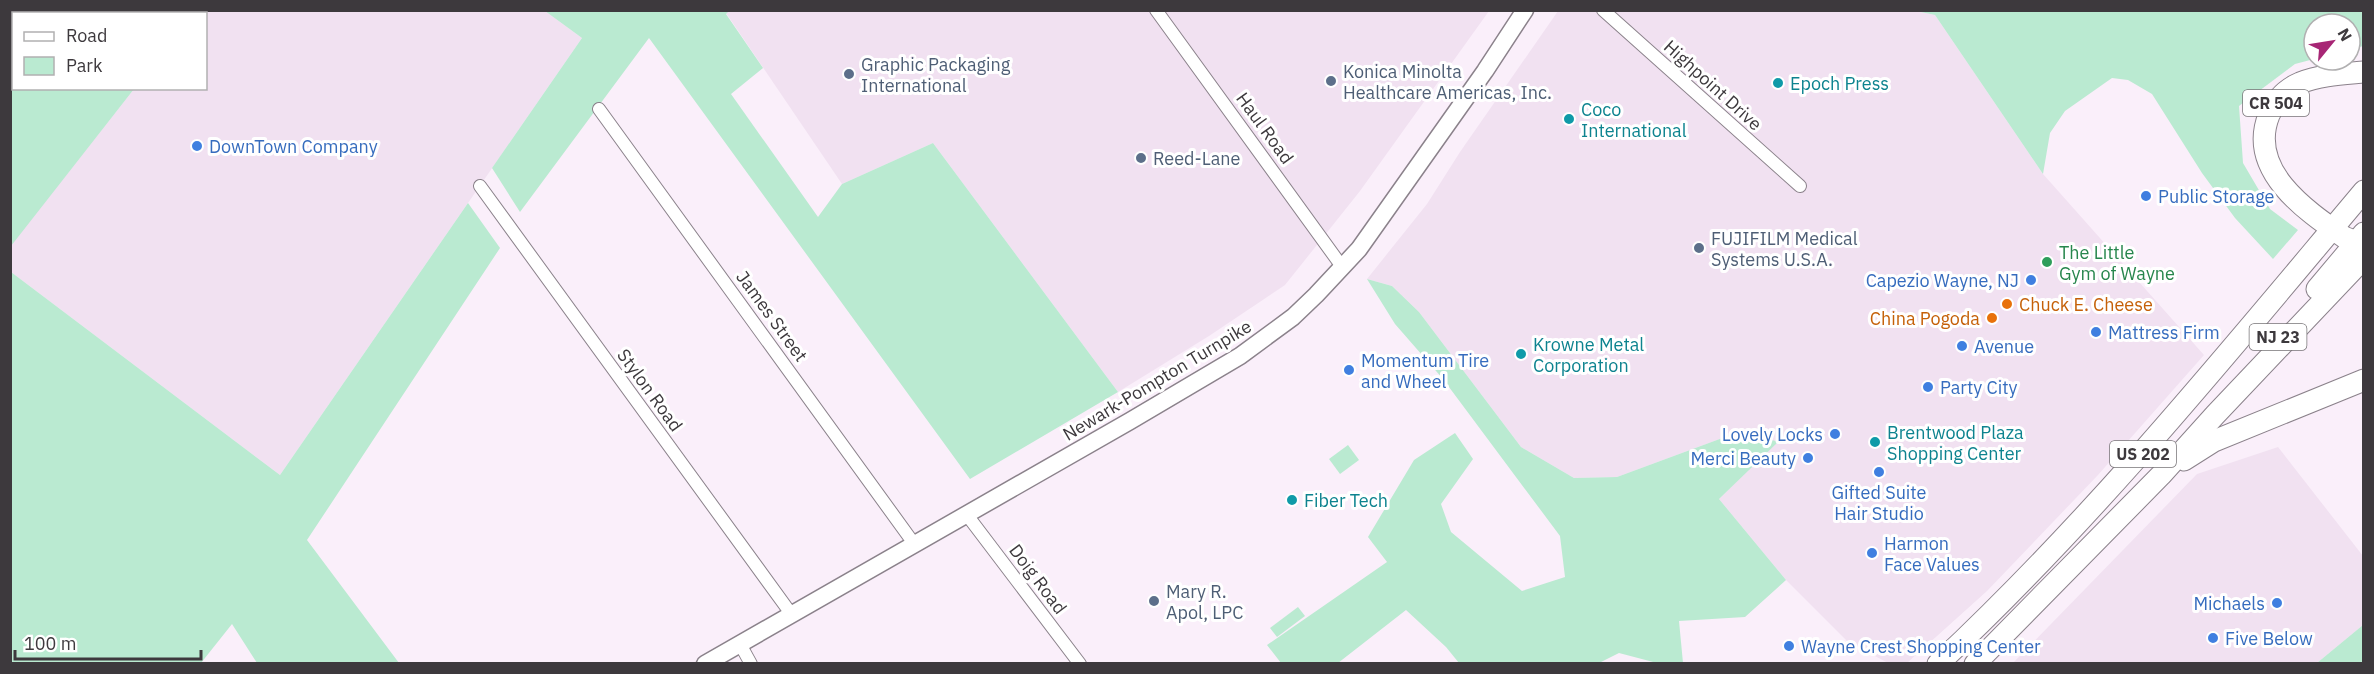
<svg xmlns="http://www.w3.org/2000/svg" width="2374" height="674" font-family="'IBM Plex Sans',sans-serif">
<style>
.built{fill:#f1e1f1}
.green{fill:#baead1}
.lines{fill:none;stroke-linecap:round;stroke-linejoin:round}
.street-casing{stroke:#8b828b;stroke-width:14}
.secondary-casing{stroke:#8b828b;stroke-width:19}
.highway-casing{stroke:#8b828b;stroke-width:23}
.street{stroke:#fff;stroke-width:12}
.secondary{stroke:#fff;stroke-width:16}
.highway{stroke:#fff;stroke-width:21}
.service-dot{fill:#5c6f8a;stroke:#fff;stroke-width:2}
.culture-dot{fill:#0f9aa8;stroke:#fff;stroke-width:2}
.shop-dot{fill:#3f7fe0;stroke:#fff;stroke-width:2}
.leisure-dot{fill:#2e9e5b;stroke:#fff;stroke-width:2}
.food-dot{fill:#e8710a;stroke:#fff;stroke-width:2}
.labels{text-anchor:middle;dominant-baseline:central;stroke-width:6;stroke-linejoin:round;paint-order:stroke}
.shield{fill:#fff;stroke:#777477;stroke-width:1.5}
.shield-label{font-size:16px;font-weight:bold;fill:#3d393d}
.service-label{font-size:18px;fill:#4e5e75;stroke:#fff;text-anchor:start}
.culture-label{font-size:18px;fill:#0d838f;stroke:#fff;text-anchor:start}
.street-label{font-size:18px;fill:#3d393d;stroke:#fff}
.shop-label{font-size:18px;fill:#366cbe;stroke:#fff;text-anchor:start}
.leisure-label{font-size:18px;fill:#27864d;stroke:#fff;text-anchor:start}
.food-label{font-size:18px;fill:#c56008;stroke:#fff;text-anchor:start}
</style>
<rect width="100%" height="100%" fill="#faeffa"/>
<g class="built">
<polygon points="729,10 1489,11 1360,191 1285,285 1209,336 1118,392 933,143 842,184 726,13"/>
<polygon points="195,11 545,11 582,38 280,475 11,272 10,246 134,89 206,88 206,14 193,13"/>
<polygon points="1558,11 1916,11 1935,15 2043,174 2204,355 2098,475 1987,591 1907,663 1888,663 1847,641 1786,580 1719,499 1777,442 1744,430 1617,477 1574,478 1521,447 1419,312 1392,286 1367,279 1427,204 1460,152"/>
<polygon points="2278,447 2363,556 2363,625 2317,663 2012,664 2197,474"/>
</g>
<g class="green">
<polygon points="47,11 195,10 195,11 193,14 45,13"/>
<polygon points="545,11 729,11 726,14 763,68 731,94 818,217 842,184 933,143 1118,392 970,479 649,38 520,212 492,168 582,38"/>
<polygon points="1916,11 2363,11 2363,46 2350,50 2350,24 2314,24 2314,59 2295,64 2239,106 2243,163 2270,209 2298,230 2273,259 2235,218 2202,173 2152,94 2128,80 2112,78 2065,111 2050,133 2043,174 1935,15"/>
<polygon points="13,57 14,88 134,89 11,246 10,62"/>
<polygon points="468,203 500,248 307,540 399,663 257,663 232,624 201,663 11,663 11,272 280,475"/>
<polygon points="1367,279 1392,286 1419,312 1521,447 1574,478 1617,477 1744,430 1778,442 1719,499 1786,580 1745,617 1679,621 1683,663 1657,663 1619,653 1599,663 1459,663 1446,647 1406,610 1338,663 1281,663 1267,645 1387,562 1368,537 1414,460 1455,433 1473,459 1441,504 1451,532 1522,591 1565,577 1560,536 1443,379 1395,324"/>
<polygon points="1348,445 1359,460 1340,474 1329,459"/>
<polygon points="1298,607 1305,616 1277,637 1270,628"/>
<polygon points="2363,625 2363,663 2317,663"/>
</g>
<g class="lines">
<defs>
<g id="street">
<polyline points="1156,10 1343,268"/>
<polyline points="1603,10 1800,186"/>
<polyline points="599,109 915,545"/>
<polyline points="480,186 792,615"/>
<polyline points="967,515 1080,664"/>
<polyline points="740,644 751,664"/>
</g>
<polyline id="secondary" points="705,664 1130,421 1240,356 1293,317 1316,295 1359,249 1485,71 1525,10"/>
<g id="highway">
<path d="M2364,72C2343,74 2320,75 2300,83C2286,89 2275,101 2269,115C2247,170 2305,210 2344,237L2356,242L2364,241"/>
<polyline points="2317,289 2364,233"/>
<polyline points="2184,460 2214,441 2364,380"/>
<path d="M1938,664C2095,517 2226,355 2364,191"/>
<polyline points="1975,664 2161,475 2215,415 2364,258"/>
</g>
</defs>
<use href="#street" class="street-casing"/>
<use href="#secondary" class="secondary-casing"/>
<use href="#highway" class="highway-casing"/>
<use href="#street" class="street"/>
<use href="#secondary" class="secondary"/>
<use href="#highway" class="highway"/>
</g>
<g class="service-dot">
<circle cx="849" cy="74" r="6"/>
<circle cx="1331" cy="81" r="6"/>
<circle cx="1141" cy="158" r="6"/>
<circle cx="1699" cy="248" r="6"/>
<circle cx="1154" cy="601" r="6"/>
</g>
<g class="culture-dot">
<circle cx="1778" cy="83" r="6"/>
<circle cx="1569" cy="119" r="6"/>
<circle cx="1521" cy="354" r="6"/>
<circle cx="1875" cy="442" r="6"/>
<circle cx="1292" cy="500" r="6"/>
</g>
<g class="shop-dot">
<circle cx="197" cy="146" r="6"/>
<circle cx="2146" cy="196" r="6"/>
<circle cx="2031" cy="280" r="6"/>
<circle cx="2096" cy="332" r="6"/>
<circle cx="1962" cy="346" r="6"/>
<circle cx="1349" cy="370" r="6"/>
<circle cx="1928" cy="387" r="6"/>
<circle cx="1835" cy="434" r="6"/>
<circle cx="1808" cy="458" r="6"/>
<circle cx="1879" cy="472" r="6"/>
<circle cx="1872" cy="553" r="6"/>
<circle cx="2277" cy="603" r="6"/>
<circle cx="2213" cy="638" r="6"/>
<circle cx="1789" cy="646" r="6"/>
</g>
<circle class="leisure-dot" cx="2047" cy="262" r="6"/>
<g class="food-dot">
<circle cx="2007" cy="304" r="6"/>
<circle cx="1992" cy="318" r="6"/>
</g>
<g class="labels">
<g class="shield">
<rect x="2243" y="90" width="66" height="26" rx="4.5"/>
<rect x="2249.5" y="324" width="57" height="26" rx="4.5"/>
<rect x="2110" y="441" width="66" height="26" rx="4.5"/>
</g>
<g class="shield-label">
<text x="2276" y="103">CR 504</text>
<text x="2278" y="337">NJ 23</text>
<text x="2143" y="454">US 202</text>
</g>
<g class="service-label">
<text x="861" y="64">Graphic Packaging<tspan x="861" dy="21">International</tspan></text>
<text x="1343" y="71">Konica Minolta<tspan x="1343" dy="21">Healthcare Americas, Inc.</tspan></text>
<text x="1153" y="158">Reed-Lane</text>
<text x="1711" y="238">FUJIFILM Medical<tspan x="1711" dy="21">Systems U.S.A.</tspan></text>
<text x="1166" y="591">Mary R.<tspan x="1166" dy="21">Apol, LPC</tspan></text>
</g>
<g class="culture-label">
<text x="1790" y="83">Epoch Press</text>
<text x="1581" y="109">Coco<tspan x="1581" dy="21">International</tspan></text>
<text x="1533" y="344">Krowne Metal<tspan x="1533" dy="21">Corporation</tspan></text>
<text x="1887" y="432">Brentwood Plaza<tspan x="1887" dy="21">Shopping Center</tspan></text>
<text x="1304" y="500">Fiber Tech</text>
</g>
<g class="street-label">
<text transform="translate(1713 85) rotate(42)">Highpoint Drive</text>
<text transform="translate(1265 128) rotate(54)">Haul Road</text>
<text transform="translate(772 316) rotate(54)">James Street</text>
<text transform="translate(1157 380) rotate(-31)">Newark-Pompton Turnpike</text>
<text transform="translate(650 390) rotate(54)">Stylon Road</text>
<text transform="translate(1038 579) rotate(53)">Doig Road</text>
</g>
<g class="shop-label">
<text x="209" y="146">DownTown Company</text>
<text x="2158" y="196">Public Storage</text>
<text x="2019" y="280" text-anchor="end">Capezio Wayne, NJ</text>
<text x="2108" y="332">Mattress Firm</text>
<text x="1974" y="346">Avenue</text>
<text x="1361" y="360">Momentum Tire<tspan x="1361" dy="21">and Wheel</tspan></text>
<text x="1940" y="387">Party City</text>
<text x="1823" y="434" text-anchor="end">Lovely Locks</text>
<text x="1796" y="458" text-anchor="end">Merci Beauty</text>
<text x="1879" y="492" text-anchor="middle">Gifted Suite<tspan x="1879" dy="21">Hair Studio</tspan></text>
<text x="1884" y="543">Harmon<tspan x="1884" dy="21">Face Values</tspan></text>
<text x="2265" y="603" text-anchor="end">Michaels</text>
<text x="2225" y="638">Five Below</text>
<text x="1801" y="646">Wayne Crest Shopping Center</text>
</g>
<g class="leisure-label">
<text x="2059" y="252">The Little<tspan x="2059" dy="21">Gym of Wayne</tspan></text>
</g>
<g class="food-label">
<text x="2019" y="304">Chuck E. Cheese</text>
<text x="1980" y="318" text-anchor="end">China Pogoda</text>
</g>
</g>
<rect width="2374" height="674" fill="none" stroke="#3d393d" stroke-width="24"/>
<rect x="12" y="12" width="195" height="78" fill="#ffffff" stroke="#b1b0b1" stroke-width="1.5"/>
<rect x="24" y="32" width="30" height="9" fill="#ffffff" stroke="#b1b0b1" stroke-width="1.5"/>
<text x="66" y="42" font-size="18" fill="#3d393d">Road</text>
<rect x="24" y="57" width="30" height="18" fill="#baead1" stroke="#b1b0b1" stroke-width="1.5"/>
<text x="66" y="72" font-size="18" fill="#3d393d">Park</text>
<g transform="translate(2332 42) rotate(60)"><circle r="28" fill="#ffffff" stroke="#b1b0b1" stroke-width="1.5"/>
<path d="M0-4.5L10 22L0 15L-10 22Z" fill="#a72675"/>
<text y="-9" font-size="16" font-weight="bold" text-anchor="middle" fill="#3d393d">N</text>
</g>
<path d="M15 650v9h186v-9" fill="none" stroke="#3d393d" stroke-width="3"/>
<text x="24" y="650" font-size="18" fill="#3d393d" stroke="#ffffff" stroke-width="4.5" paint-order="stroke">100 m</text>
</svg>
